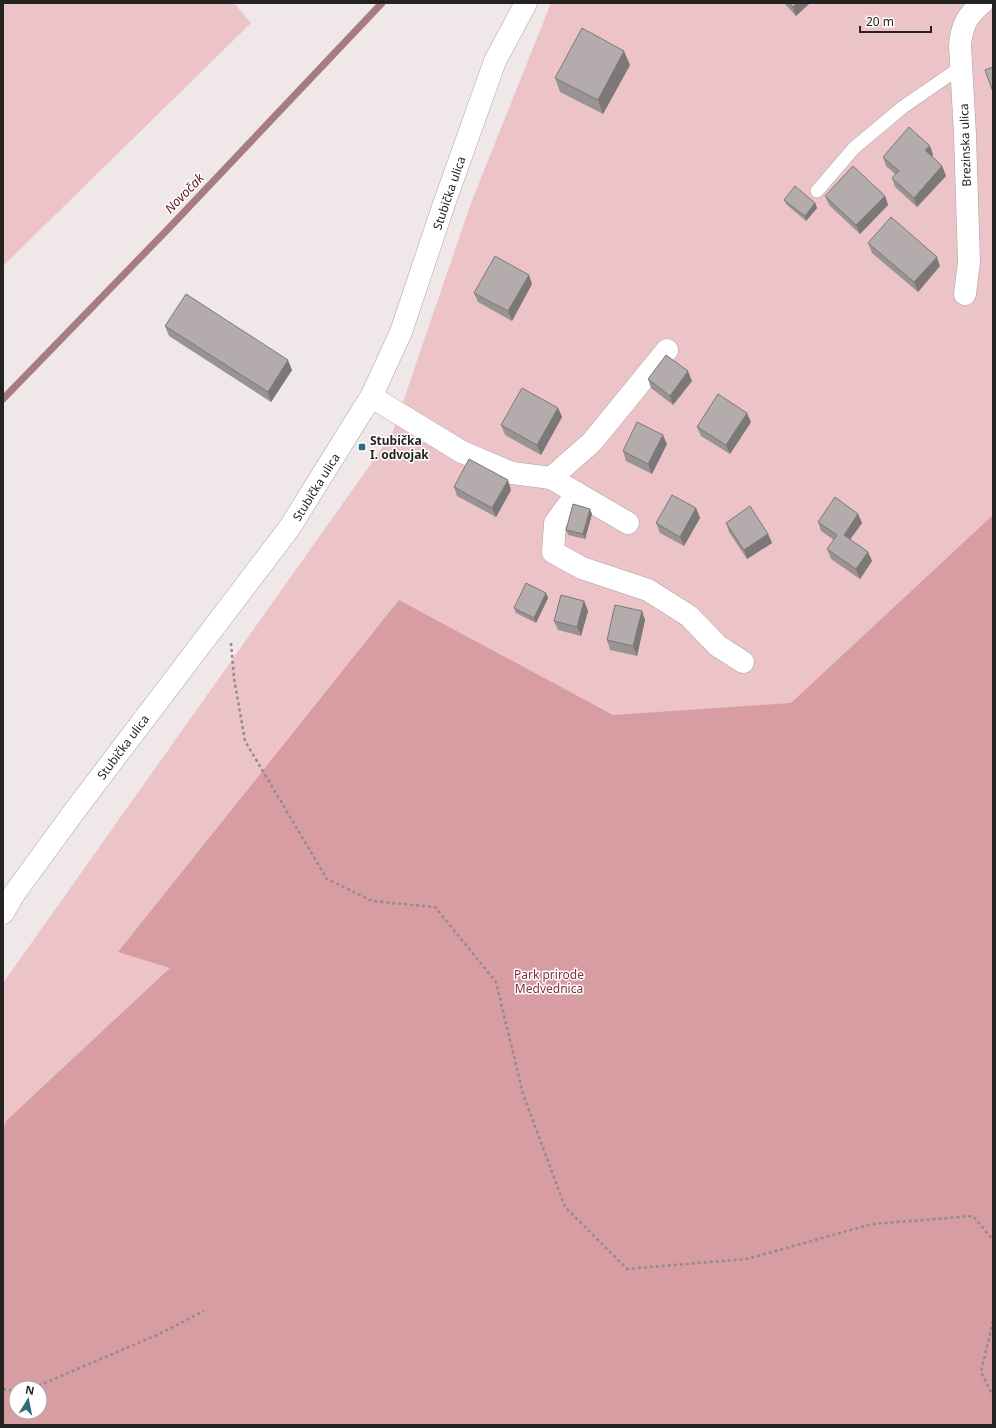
<svg xmlns="http://www.w3.org/2000/svg" width="996" height="1428" font-family="'Noto Sans',sans-serif">
<style>
.green{fill:#ecc4c8;fill-rule:evenodd}
.forest{fill:#d89ca3;fill-rule:evenodd}
.lines{fill:none;stroke-linecap:round;stroke-linejoin:round}
.stream{stroke:#a77c80;stroke-width:7}
.service-casing{stroke:#aaa2a2;stroke-width:14}
.minor-casing{stroke:#aaa2a2;stroke-width:23}
.secondary-casing{stroke:#aaa2a2;stroke-width:23}
.path{stroke:#928c8c;stroke-width:2.5;stroke-dasharray:3 3;stroke-linecap:butt}
.service{stroke:#fff;stroke-width:13}
.minor{stroke:#fff;stroke-width:22}
.secondary{stroke:#fff;stroke-width:22}
.wall{fill:#9a9394}
.shaded-wall{fill:#7d7878}
.building{fill:#b3abac;stroke:#7d7878}
.poi-dot{fill:#2b6c7f;stroke:#fff;stroke-width:1.5}
.labels{text-anchor:middle;dominant-baseline:central;stroke-width:3;stroke-linejoin:round;paint-order:stroke}
.street-label{font-size:12px;fill:#252222;stroke:#fff}
.poi-label{font-size:12px;font-weight:bold;fill:#252222;stroke:#fff;text-anchor:start}
.park-label{font-size:12px;fill:#7b323f;stroke:#fff}
.water-label{font-size:13px;font-style:italic;fill:#5e1727;stroke:#fff}
</style>
<rect width="100%" height="100%" fill="#f0e7e8"/>
<g class="green">
<polygon points="3,3 234,3 251,23 3,266"/>
<path d="M551,3H993V1425H3V983L392,434L471,203ZM16,1388H40V1412H16Z"/>
</g>
<path class="forest" d="M993,515V1425H3V1128L7,1120L170,968L118,952L399,600L613,715L791,703ZM16,1388H40V1412H16Z"/>
<g class="lines">
<polyline class="stream" points="3,399 169,228 382,3"/>
<defs>
<polyline id="service" points="817,191 854,148 903,107 961,67"/>
<g id="minor">
<path d="M965,294L969,262L965,135L960,45C962,25 967,16 982,3"/>
<polyline points="372,395 380,402 462,452 512,473 551,478 628,523"/>
<polyline points="551,478 592,442 667,350"/>
<polyline points="577,493 555,523 553,552 582,568 648,590 689,616 718,646 743,662"/>
</g>
<polyline id="secondary" points="3,913 14,894 73,813 290,527 372,395 401,332 444,204 495,61 526,3"/>
</defs>
<use href="#service" class="service-casing"/>
<use href="#minor" class="minor-casing"/>
<use href="#secondary" class="secondary-casing"/>
<g class="path">
<polyline points="231,643 234,678 245,741 327,879 372,901 435,907 496,982 523,1094 565,1207 627,1269 747,1259 872,1224 973,1216 993,1240"/>
<polyline points="993,1321 981,1372 993,1396"/>
<polyline points="33,1388 159,1334 204,1311"/>
<polyline points="3,1389 16,1391"/>
</g>
<use href="#service" class="service"/>
<use href="#minor" class="minor"/>
<use href="#secondary" class="secondary"/>
</g>
<g class="wall">
<polygon points="784,3 810,3 796,16"/>
<polygon points="630,65 603,114 560,92 555,78"/>
<polygon points="930,146 933,155 932,156 942,166 946,176 917,207 895,187 892,178 895,174 886,166 883,157"/>
<polygon points="825,196 885,196 888,205 860,234 829,205"/>
<polygon points="784,200 815,203 817,208 806,221 786,204"/>
<polygon points="868,243 940,266 918,292 872,253"/>
<polygon points="532,284 512,321 478,302 474,293"/>
<polygon points="165,326 292,370 271,402 169,336"/>
<polygon points="648,379 692,381 673,405 651,388"/>
<polygon points="558,408 562,417 541,455 505,435 501,425"/>
<polygon points="751,422 730,454 701,436 697,427"/>
<polygon points="667,444 652,474 626,461 623,451"/>
<polygon points="454,487 511,490 496,517 457,496"/>
<polygon points="696,508 700,518 684,546 660,533 656,523"/>
<polygon points="592,514 585,539 568,535 566,530"/>
<polygon points="858,514 862,523 850,539 868,552 872,561 860,579 831,559 827,549 834,540 821,531 818,522"/>
<polygon points="726,523 768,534 772,543 747,559 729,532"/>
<polygon points="546,593 548,598 536,623 516,613 514,608"/>
<polygon points="584,601 588,611 581,636 558,630 554,621"/>
<polygon points="642,611 645,620 637,656 610,650 607,640"/>
</g>
<g class="shaded-wall">
<polygon points="797,3 810,3 796,16 793,7"/>
<polygon points="624,51 630,65 603,114 598,100"/>
<polygon points="930,146 933,155 928,160 925,150"/>
<polygon points="942,166 946,176 917,207 914,198"/>
<polygon points="885,196 888,205 860,234 856,225"/>
<polygon points="815,203 817,208 806,221 805,216"/>
<polygon points="937,257 940,266 918,292 914,282"/>
<polygon points="529,275 532,284 512,321 508,311"/>
<polygon points="288,360 292,370 271,402 268,392"/>
<polygon points="688,371 692,381 673,405 670,396"/>
<polygon points="558,408 562,417 541,455 537,445"/>
<polygon points="747,413 751,422 730,454 726,445"/>
<polygon points="663,435 667,444 652,474 648,464"/>
<polygon points="508,480 511,490 496,517 492,508"/>
<polygon points="696,508 700,518 684,546 680,537"/>
<polygon points="590,509 592,514 585,539 583,534"/>
<polygon points="858,514 862,523 847,544 844,535"/>
<polygon points="768,534 772,543 747,559 744,550"/>
<polygon points="868,552 872,561 860,579 856,569"/>
<polygon points="546,593 548,598 536,623 534,618"/>
<polygon points="584,601 588,611 581,636 577,627"/>
<polygon points="642,611 645,620 637,656 633,646"/>
</g>
<g class="building">
<polygon points="789,3 797,3 793,7"/>
<polygon points="582,28 624,51 598,100 555,78"/>
<polygon points="993,67 993,92 985,70"/>
<polygon points="909,127 930,146 925,150 942,166 914,198 892,178 899,171 883,157"/>
<polygon points="853,166 885,196 856,225 825,196"/>
<polygon points="795,186 815,203 805,216 784,200"/>
<polygon points="891,217 937,257 914,282 868,243"/>
<polygon points="495,256 529,275 508,311 474,293"/>
<polygon points="186,294 288,360 268,392 165,326"/>
<polygon points="666,355 688,371 670,396 648,379"/>
<polygon points="522,388 558,408 537,445 501,425"/>
<polygon points="718,394 747,413 726,445 697,427"/>
<polygon points="637,422 663,435 648,464 623,451"/>
<polygon points="469,459 508,480 492,508 454,487"/>
<polygon points="672,495 696,508 680,537 656,523"/>
<polygon points="835,497 858,514 844,535 868,552 856,569 827,549 837,535 818,522"/>
<polygon points="573,504 590,509 583,534 566,530"/>
<polygon points="750,506 768,534 744,550 726,523"/>
<polygon points="526,583 546,593 534,618 514,608"/>
<polygon points="561,595 584,601 577,627 554,621"/>
<polygon points="615,605 642,611 633,646 607,640"/>
</g>
<rect class="poi-dot" x="358" y="443" width="8" height="8" rx="2"/>
<g class="labels">
<g class="street-label">
<text transform="translate(965 145) rotate(-92)">Brezinska ulica</text>
<text transform="translate(449 193) rotate(-71)">Stubička ulica</text>
<text transform="translate(316 487) rotate(-58)">Stubička ulica</text>
<text transform="translate(123 747) rotate(-53)">Stubička ulica</text>
</g>
<g class="poi-label">
<text x="370" y="440">Stubička<tspan x="370" dy="14">I. odvojak</tspan></text>
</g>
<g class="park-label">
<text x="549" y="974">Park prirode<tspan x="549" dy="14">Medvednica</tspan></text>
</g>
<g class="water-label">
<text transform="translate(184 193) rotate(-46)">Novočak</text>
</g>
</g>
<rect width="996" height="1428" fill="none" stroke="#252222" stroke-width="8"/>
<g transform="translate(28 1400) rotate(10)"><circle r="19" fill="#ffffff" stroke="#a8a7a7"/>
<path d="M0-3L7 15L0 10L-7 15Z" fill="#2b6c7f"/>
<text y="-6" font-size="11" font-weight="bold" text-anchor="middle" fill="#252222">N</text>
</g>
<path d="M860 26v6h71v-6" fill="none" stroke="#252222" stroke-width="2"/>
<text x="866" y="26" font-size="12" fill="#252222" stroke="#ffffff" stroke-width="3" paint-order="stroke">20 m</text>
</svg>
